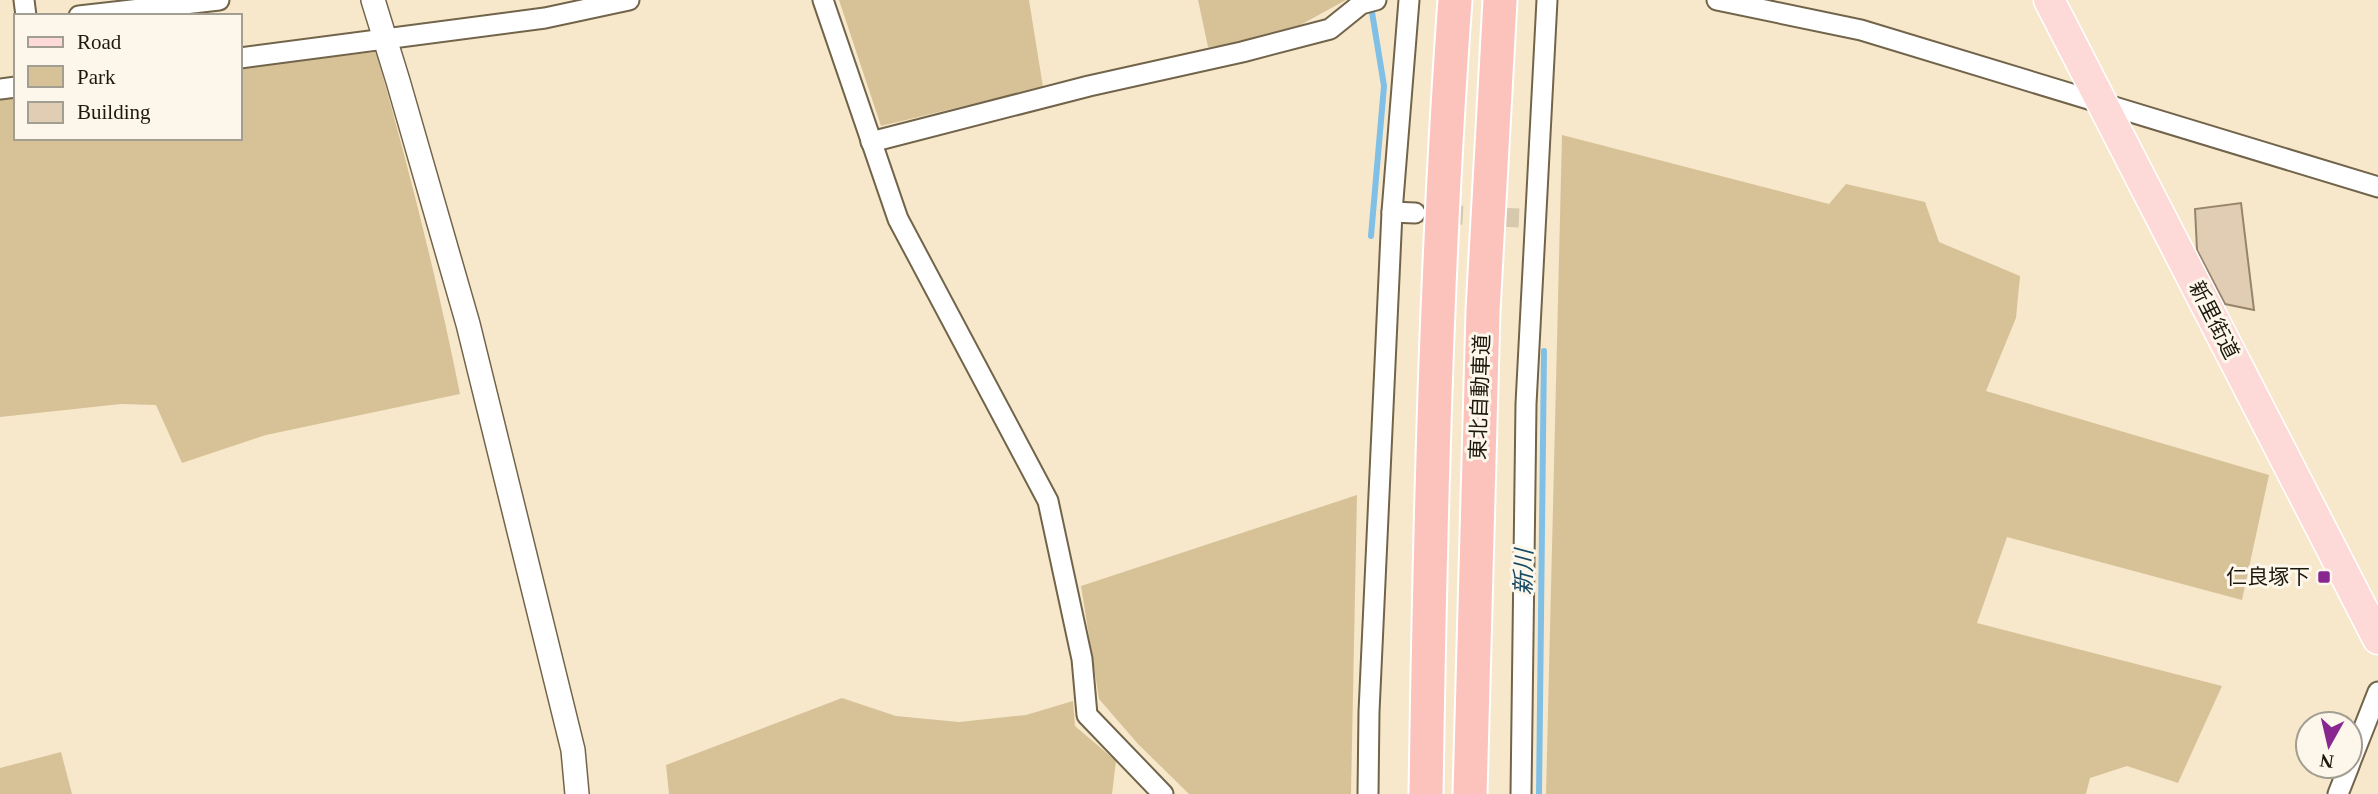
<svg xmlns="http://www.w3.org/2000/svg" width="2378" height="794" font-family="'Times New Roman','Noto Sans JP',serif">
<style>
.green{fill:#d7c298}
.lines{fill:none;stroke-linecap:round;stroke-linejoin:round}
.stream{stroke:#80c0e7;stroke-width:6}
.building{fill:#e1cdb3;stroke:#96846b;stroke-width:2}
.minor-tunnel{stroke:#d6c9ae;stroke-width:19;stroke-dasharray:19 10;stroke-linecap:butt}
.minor-casing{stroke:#71644a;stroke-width:23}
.tertiary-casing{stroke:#71644a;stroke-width:26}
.primary-casing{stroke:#fff;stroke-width:33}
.motorway-casing{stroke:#fff;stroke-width:37}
.minor{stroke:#fff;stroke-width:19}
.tertiary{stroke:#fff;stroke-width:23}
.primary{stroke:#fddad7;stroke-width:30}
.motorway{stroke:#fcc2bc;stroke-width:33}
.poi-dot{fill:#882790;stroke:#fdf7eb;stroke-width:2.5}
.labels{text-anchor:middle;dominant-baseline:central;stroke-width:6;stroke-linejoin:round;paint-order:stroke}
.street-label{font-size:21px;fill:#1d180d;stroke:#fdf7eb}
.poi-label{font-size:21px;fill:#1d180d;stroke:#fdf7eb;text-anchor:end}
.water-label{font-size:23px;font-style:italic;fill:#164964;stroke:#fdf7eb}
</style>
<rect width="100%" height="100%" fill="#f7e8cb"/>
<g class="green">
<polygon points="839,0 1029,0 1043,87 881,126"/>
<polygon points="1198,0 1346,0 1273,40 1208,47"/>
<path d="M376,52C408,165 437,278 460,394L266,435L182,463L156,405L121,404L0,417V96L16,94V138H240V67Z"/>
<polygon points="1562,135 1829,204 1846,184 1925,202 1939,242 2020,276 2016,318 1986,391 2269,475 2242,600 2007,537 1977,623 2222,686 2178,783 2127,766 2090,778 2086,794 1546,794"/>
<polygon points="1357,495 1351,794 1189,794 1138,744 1099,699 1081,586"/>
<polygon points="842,698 896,716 959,722 1026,715 1073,701 1075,726 1116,761 1112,794 669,794 666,765"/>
<polygon points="61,752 72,794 0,794 0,768"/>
</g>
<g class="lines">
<g class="stream">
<polyline points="1371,6 1384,86 1371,236"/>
<polyline points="1539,794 1544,351"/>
</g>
</g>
<polygon class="building" points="2241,203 2254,310 2225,304 2197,250 2195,209"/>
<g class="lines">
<polyline class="minor-tunnel" points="1415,213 1519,218"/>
<defs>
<g id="minor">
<polyline points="24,0 26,16"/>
<polyline points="823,0 898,219 1048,501 1082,659 1087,715 1163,794"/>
<polyline points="1717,0 1861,30 2378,187"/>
<polyline points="79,16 219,0"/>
<polyline points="240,58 545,18 629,0"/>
<polyline points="0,89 16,87"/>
<polyline points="871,142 1089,86 1242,52 1330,29 1361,4 1376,0"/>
<polyline points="1392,212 1415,213"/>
<polyline points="2350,763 2378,692"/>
<polyline points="1368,794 1369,712 1392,212 1409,0"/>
<polyline points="1521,794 1526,404 1547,0"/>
<polyline points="2338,794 2349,766"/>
</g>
<polyline id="tertiary" points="373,0 398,81 468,324 573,750 577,794"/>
<polyline id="primary" points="2049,0 2378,639"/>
<g id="motorway">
<path d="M1426,794C1430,529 1436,264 1455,0"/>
<polyline points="1470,794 1483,311 1500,0"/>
</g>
</defs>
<use href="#minor" class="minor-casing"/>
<use href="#tertiary" class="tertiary-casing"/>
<use href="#primary" class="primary-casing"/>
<use href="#motorway" class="motorway-casing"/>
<use href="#minor" class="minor"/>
<use href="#tertiary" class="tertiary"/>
<use href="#primary" class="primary"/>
<use href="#motorway" class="motorway"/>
</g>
<rect class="poi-dot" x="2317" y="570" width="14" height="14" rx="3.5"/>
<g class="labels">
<g class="street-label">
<text transform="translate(2214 320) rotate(63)">新里街道</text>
<text transform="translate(1480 397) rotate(-88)">東北自動車道</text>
</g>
<g class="poi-label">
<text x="2310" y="577">仁良塚下</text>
</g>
<g class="water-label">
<text transform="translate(1524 572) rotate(-89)">新川</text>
</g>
</g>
<rect x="14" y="14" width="228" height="126" fill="#fdf7eb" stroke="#a39e92" stroke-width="2"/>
<rect x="28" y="37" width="35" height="10" fill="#fddad7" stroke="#a39e92" stroke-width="2"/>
<text x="77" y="49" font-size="21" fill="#1d180d">Road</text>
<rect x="28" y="66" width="35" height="21" fill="#d7c298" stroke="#a39e92" stroke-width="2"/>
<text x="77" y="84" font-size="21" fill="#1d180d">Park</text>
<rect x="28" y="102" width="35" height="21" fill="#e1cdb3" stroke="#a39e92" stroke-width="2"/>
<text x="77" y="119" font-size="21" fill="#1d180d">Building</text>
<g transform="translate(2329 745) rotate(188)"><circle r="33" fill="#fdf7eb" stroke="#a39e92" stroke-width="2"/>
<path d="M0-5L12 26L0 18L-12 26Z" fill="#882790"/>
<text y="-10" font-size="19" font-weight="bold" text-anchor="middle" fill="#1d180d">N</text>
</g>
</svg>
